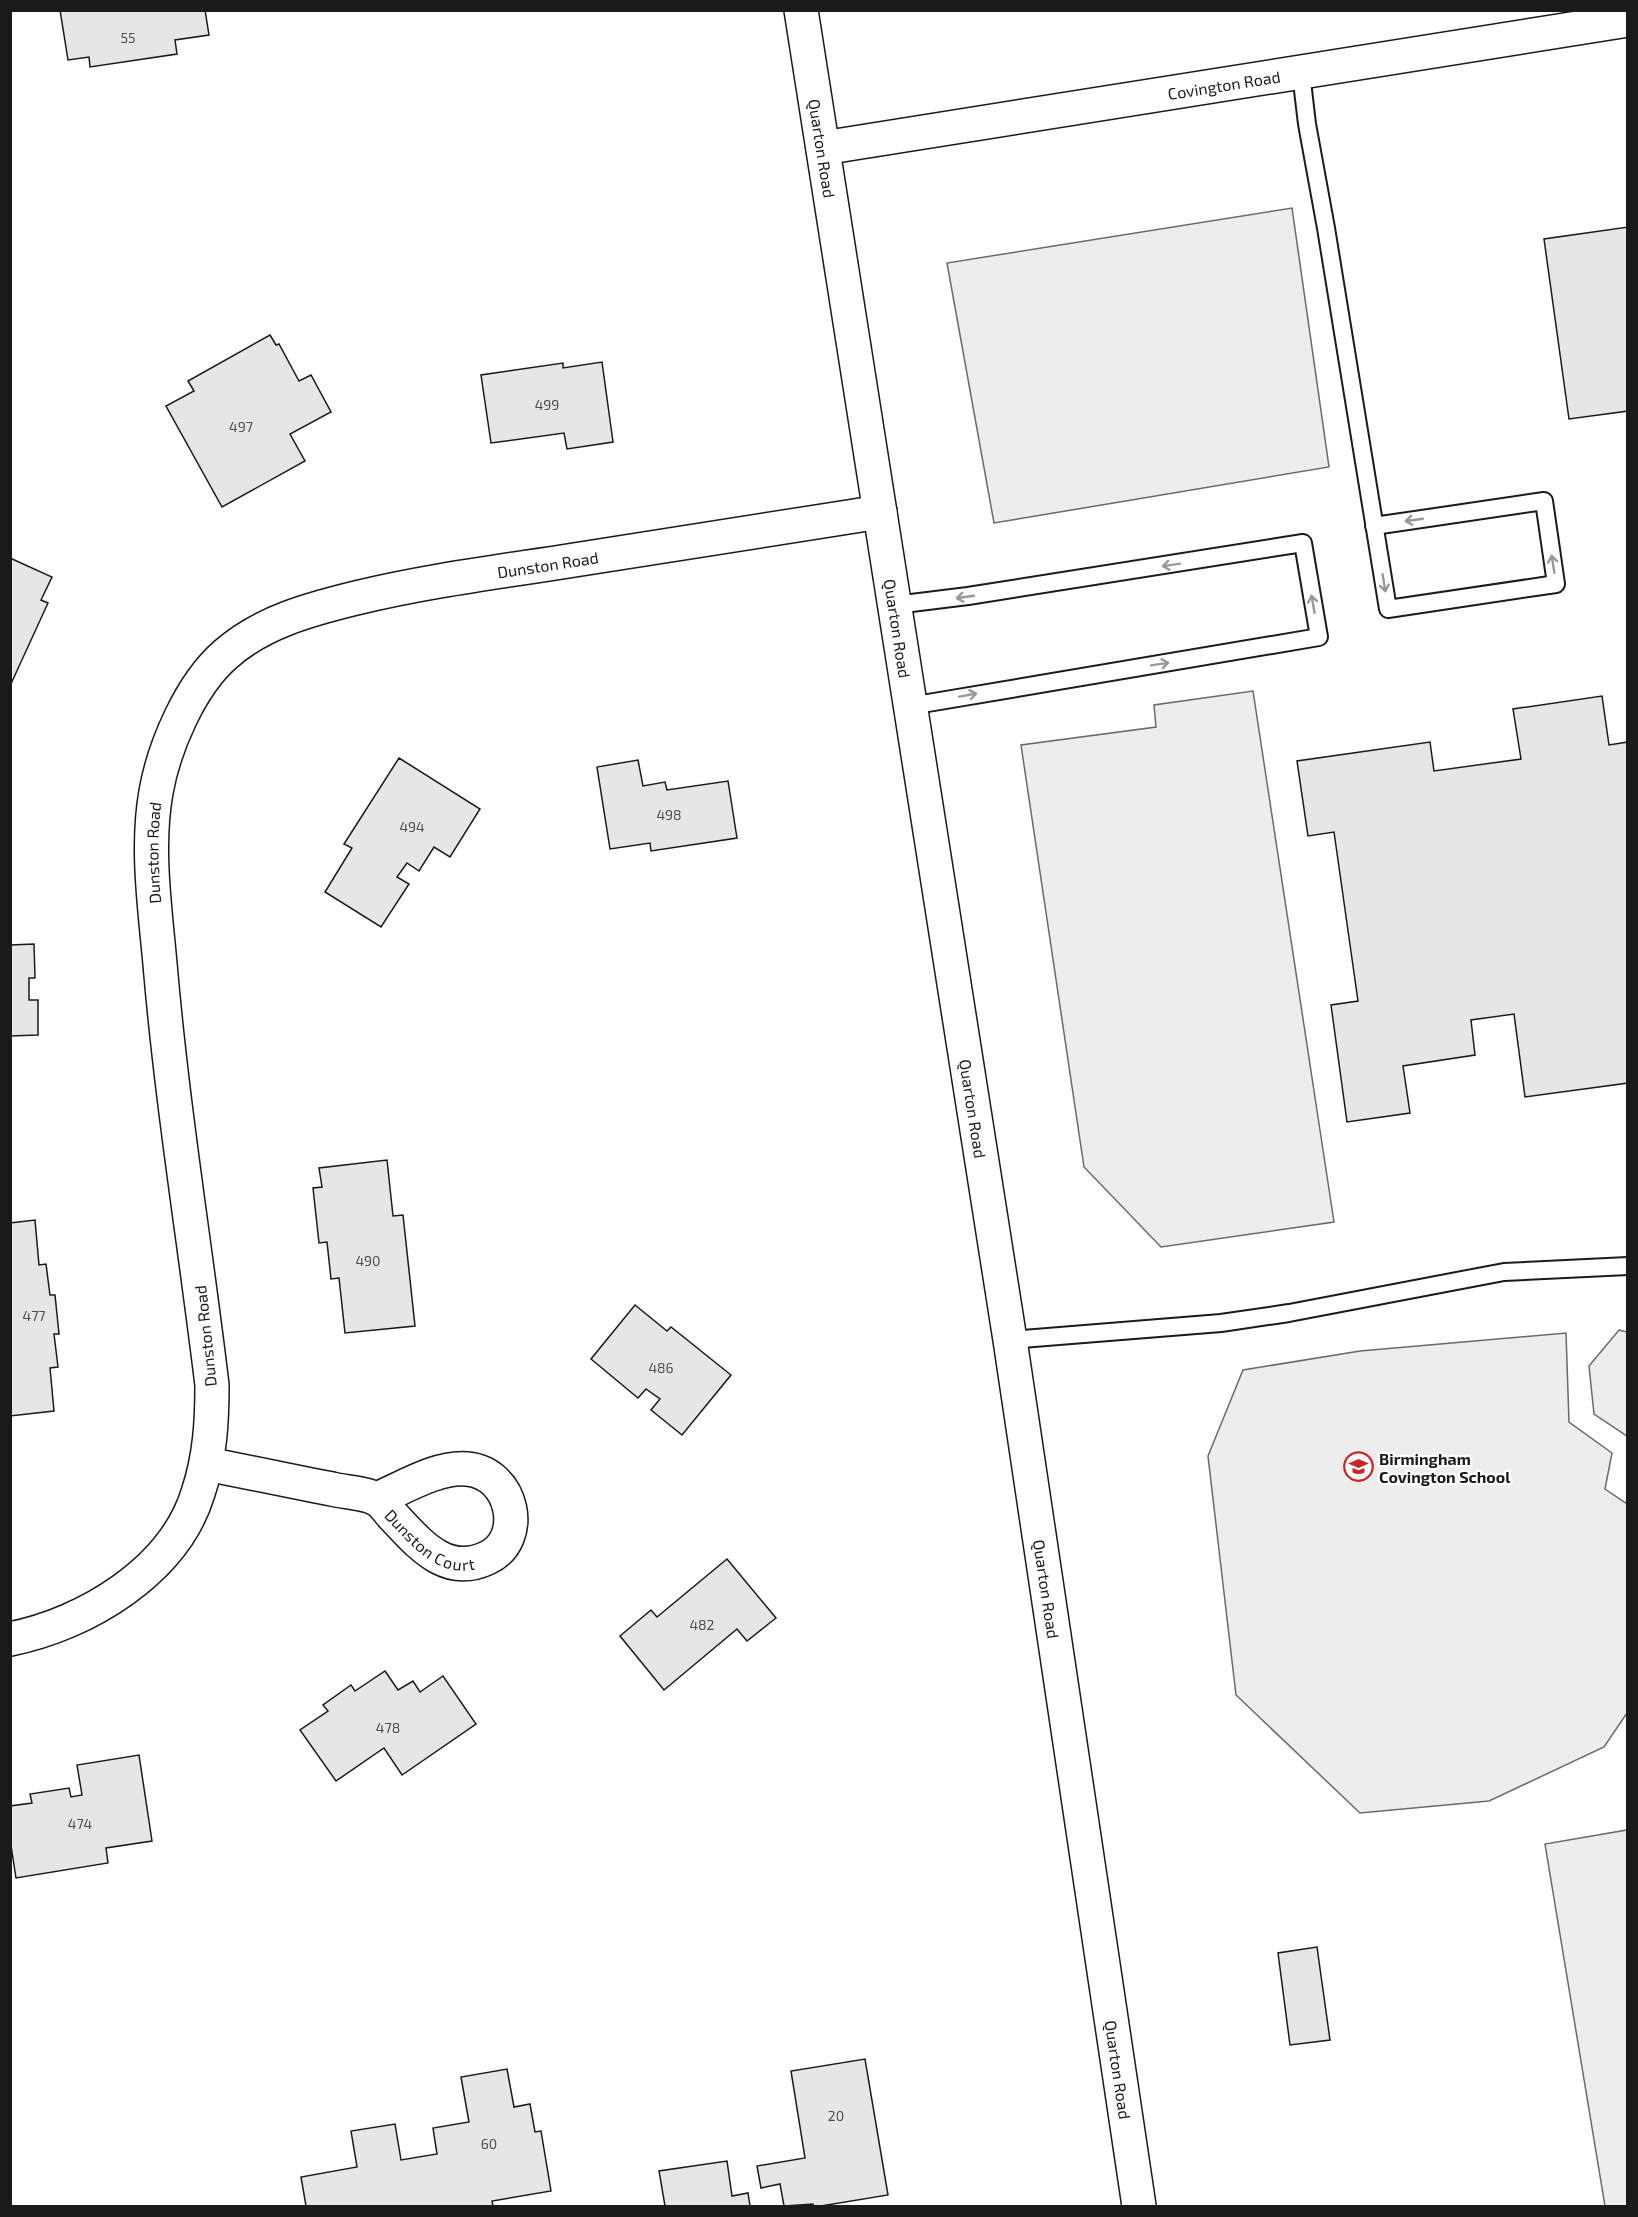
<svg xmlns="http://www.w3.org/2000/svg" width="1638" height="2217" font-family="'Exo 2',sans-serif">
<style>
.built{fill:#ededed;stroke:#6a6a6a;stroke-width:1.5}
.building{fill:#e6e6e6;stroke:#1a1a1a;stroke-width:1.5}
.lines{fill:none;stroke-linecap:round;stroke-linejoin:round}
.service-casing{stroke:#1a1a1a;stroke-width:20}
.minor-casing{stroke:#1a1a1a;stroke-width:36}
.tertiary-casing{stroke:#1a1a1a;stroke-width:36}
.service{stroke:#fff;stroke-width:16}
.minor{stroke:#fff;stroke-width:33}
.tertiary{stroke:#fff;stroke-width:33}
.oneway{stroke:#989898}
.labels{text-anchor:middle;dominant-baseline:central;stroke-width:4.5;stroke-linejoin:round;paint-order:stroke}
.number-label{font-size:14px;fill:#4d4d4d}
.street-label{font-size:16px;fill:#1a1a1a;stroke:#fff}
.poi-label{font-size:16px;font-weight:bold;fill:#1a1a1a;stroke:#fff;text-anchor:start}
</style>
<rect width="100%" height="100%" fill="#fff"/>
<g class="built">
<polygon points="1292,208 1329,467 994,523 947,263"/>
<polygon points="1253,691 1334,1222 1161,1247 1084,1167 1021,745 1156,727 1154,705"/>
<polygon points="1619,1330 1627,1332 1627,1436 1594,1414 1589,1366"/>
<polygon points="1566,1333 1569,1422 1612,1453 1605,1489 1627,1504 1627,1713 1604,1747 1489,1801 1360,1813 1236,1695 1208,1456 1243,1370 1360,1351"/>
<polygon points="1627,1830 1627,2206 1605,2206 1545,1844"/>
</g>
<g class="building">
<polygon points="60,10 205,10 209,35 175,40 177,54 90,67 89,57 68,60"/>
<polygon points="1628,227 1628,411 1569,419 1544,239"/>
<polygon points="270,335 276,345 279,344 299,381 311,375 331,412 290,434 305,461 222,507 166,406 194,391 188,381"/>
<polygon points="602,362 613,442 567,449 564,433 491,443 481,375 563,363 563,368"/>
<polygon points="10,558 52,577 41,600 48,603 10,686"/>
<polygon points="1602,696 1609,745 1628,742 1628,1083 1525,1097 1514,1014 1471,1020 1475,1055 1403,1066 1410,1113 1347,1122 1331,1005 1358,1001 1334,832 1308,836 1297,761 1430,742 1434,771 1521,759 1513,709"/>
<polygon points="399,758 480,809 450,857 434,847 419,871 407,863 397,877 409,884 381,927 325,892 352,848 344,844"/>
<polygon points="638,760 643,786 665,782 667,790 728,781 737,838 651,851 650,843 610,849 597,767"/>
<polygon points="34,944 35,978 29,978 29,1000 38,1000 38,1035 10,1036 10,945"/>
<polygon points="387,1160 393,1216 403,1215 415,1326 345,1333 339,1278 331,1279 327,1242 319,1243 313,1188 322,1187 319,1168"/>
<polygon points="35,1220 39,1265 46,1264 50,1295 55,1295 59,1334 54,1334 58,1367 50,1368 54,1411 10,1416 10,1223"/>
<polygon points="635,1305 667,1331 671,1327 731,1375 682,1435 651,1410 660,1399 646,1389 638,1398 591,1359"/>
<polygon points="727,1559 776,1618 747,1641 737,1629 664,1690 620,1636 651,1610 657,1617"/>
<polygon points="385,1671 398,1690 413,1681 420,1692 443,1676 476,1724 402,1775 384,1748 336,1781 300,1730 328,1711 323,1705 351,1685 355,1691"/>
<polygon points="139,1755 152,1841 106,1848 108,1863 16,1878 10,1839 10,1806 32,1803 30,1794 69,1788 71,1797 82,1795 77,1765"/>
<polygon points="1317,1947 1330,2040 1290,2045 1278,1953"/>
<polygon points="865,2059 888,2195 821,2206 813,2206 813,2204 784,2206 780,2184 761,2188 757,2166 805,2158 791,2071"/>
<polygon points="507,2069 514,2107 530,2104 535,2132 541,2131 551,2191 492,2201 493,2206 306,2206 301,2177 357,2167 351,2131 395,2124 401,2160 437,2154 433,2128 469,2122 461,2077"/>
<polygon points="727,2161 732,2196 748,2193 750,2206 665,2206 659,2171"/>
</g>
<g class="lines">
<defs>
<g id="service">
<polyline points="1301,73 1307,124 1326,228 1388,609 1556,584 1544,501 1374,526"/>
<polyline points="895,605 968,596 1303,543 1319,637 910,706"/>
<polyline points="1010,1340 1221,1323 1289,1313 1504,1272 1628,1266"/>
</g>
<g id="minor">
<path id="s1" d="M207,1464C248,1472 290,1481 332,1489C343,1492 366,1493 376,1499C382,1502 388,1510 392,1515C418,1542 445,1578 487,1558C527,1540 514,1473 467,1469C438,1466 403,1488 377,1499"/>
<path id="s2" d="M10,1639C86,1624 174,1571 198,1493C210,1457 212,1422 212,1385C195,1244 172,1105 160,964C155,908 146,848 156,792C164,747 190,685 226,654C262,622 311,609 356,598C426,581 497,572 568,561C672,544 776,528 880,512"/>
</g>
<g id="tertiary">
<path id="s3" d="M801,10L1010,1340L1139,2206"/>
<path id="s4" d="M823,148L1628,20"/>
</g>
</defs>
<use href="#service" class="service-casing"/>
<use href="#minor" class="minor-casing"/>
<use href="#tertiary" class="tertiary-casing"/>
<use href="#service" class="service"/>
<use href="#minor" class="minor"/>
<use href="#tertiary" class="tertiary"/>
</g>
<defs><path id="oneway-shaft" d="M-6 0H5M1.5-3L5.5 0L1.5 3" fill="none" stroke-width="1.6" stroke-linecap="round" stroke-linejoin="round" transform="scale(1.5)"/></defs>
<g class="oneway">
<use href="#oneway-shaft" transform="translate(1414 520) rotate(172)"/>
<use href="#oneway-shaft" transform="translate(1553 564) rotate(-99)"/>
<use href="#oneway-shaft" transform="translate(1171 565) rotate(171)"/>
<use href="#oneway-shaft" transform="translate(1384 583) rotate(81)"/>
<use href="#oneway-shaft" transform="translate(965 597) rotate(172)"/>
<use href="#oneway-shaft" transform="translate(1313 604) rotate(-100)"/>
<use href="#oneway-shaft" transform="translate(1160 664) rotate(-9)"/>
<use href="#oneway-shaft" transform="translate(968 695) rotate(-10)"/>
</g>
<defs>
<symbol id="school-ring" viewBox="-11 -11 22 22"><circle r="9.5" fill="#fff" stroke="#c62828" stroke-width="1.5"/><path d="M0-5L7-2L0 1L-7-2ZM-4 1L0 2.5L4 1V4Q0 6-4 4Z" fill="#c62828"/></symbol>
</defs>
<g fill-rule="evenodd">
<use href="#school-ring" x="1342" y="1450" width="33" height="33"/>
</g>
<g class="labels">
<g class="number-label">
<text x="128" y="37">55</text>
<text x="547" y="404">499</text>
<text x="241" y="426">497</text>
<text x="669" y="814">498</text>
<text x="412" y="826">494</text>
<text x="368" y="1260">490</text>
<text x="34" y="1315">477</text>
<text x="661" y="1367">486</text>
<text x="702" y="1624">482</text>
<text x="388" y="1727">478</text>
<text x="80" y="1823">474</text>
<text x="836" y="2115">20</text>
<text x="489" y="2143">60</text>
</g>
<g class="street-label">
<text stroke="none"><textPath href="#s4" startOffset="406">Covington Road</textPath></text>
<text stroke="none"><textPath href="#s3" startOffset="140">Quarton Road</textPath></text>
<text stroke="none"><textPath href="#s2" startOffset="1450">Dunston Road</textPath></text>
<text stroke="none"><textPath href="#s3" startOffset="626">Quarton Road</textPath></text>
<text stroke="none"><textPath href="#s2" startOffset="894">Dunston Road</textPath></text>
<text stroke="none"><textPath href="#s3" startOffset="1112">Quarton Road</textPath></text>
<text transform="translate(205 1336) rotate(-96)">Dunston Road</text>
<text stroke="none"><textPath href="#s1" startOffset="243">Dunston Court</textPath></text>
<text stroke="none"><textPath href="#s3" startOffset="1598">Quarton Road</textPath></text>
<text stroke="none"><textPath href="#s3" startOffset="2084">Quarton Road</textPath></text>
</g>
<g class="poi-label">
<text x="1379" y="1458">Birmingham<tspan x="1379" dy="18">Covington School</tspan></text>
</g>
</g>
<rect width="1638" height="2217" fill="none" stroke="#1a1a1a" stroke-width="24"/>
</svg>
